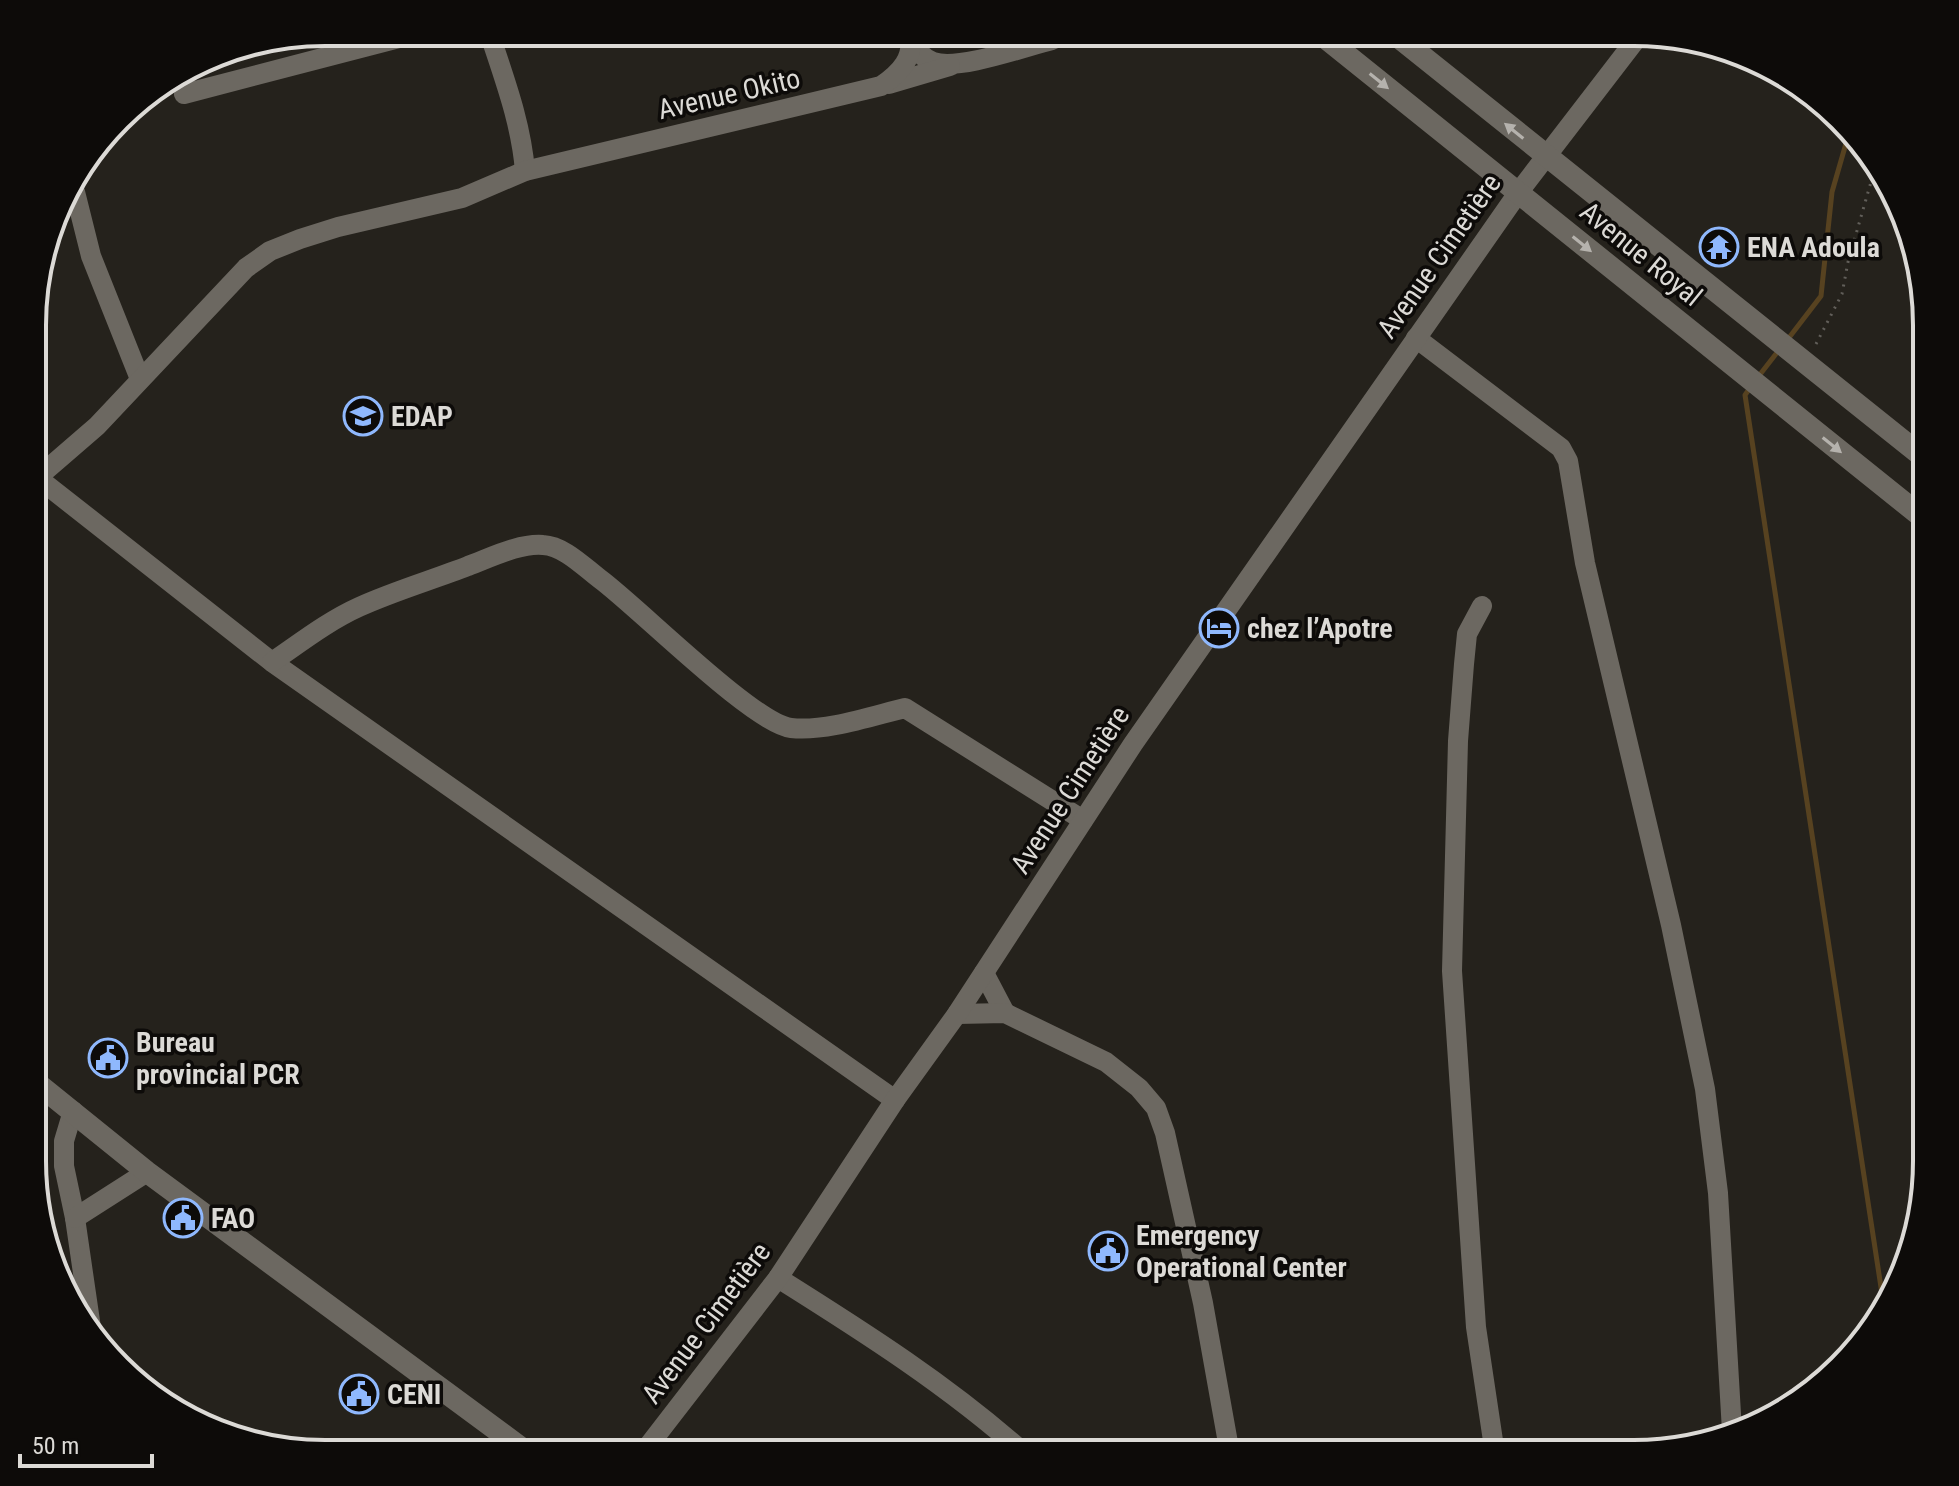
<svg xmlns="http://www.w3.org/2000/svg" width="1959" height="1486" font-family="'Roboto Condensed',sans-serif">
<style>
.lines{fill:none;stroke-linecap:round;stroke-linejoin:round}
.stream{stroke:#574220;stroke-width:5}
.path{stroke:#625f5a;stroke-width:3;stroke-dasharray:2 6;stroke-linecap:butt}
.service{stroke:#6c6861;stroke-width:10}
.minor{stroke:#6c6861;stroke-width:20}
.tertiary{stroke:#6c6861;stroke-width:22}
.oneway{fill:#b5b2ad}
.labels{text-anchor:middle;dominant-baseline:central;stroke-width:7;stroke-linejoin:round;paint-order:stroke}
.street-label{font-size:28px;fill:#dcdad6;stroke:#0d0b09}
.poi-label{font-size:28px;font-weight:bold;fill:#dcdad6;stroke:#0d0b09;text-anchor:start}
.rim{fill:none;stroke:#dcdad6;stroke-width:4}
</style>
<rect width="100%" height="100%" fill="#25221c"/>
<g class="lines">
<g class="stream">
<polyline points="1788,339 1821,296 1832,192 1849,133"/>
<polyline points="1758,377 1779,350"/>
<polyline points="1750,388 1745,395 1884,1307"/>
</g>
<polyline class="path" points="1816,344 1842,294 1848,262 1875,168"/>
<polyline class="service" points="866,32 866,33"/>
<g class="minor">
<path d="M489,32C504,78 521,122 525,171"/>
<path d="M911,40C917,50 922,58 933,62C958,71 1024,47 1052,40"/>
<polyline points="889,84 950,66"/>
<polyline points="184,94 422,32"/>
<polyline points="75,192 91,256 140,379"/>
<polyline points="1416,338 1561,448 1568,461 1585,563 1671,925 1705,1089 1718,1193 1732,1431"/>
<polyline points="34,475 272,662 895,1100"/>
<path d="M38,477L97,426L246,268L270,251L300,239L338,227L462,198L525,171L881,86C900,73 916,57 909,32"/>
<polyline points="1482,606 1467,634 1464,664 1458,741 1452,971 1476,1327 1495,1454"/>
<path d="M272,662C300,643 328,621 359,607C394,591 432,580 468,566C490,558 519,543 543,545C564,546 584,567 600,579C638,607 754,724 791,728C825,732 872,716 905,708L1083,820"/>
<polyline points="984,973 1005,1013"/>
<polyline points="957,1014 1005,1013 1106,1062 1139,1088 1156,1108 1165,1133 1203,1303 1230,1454"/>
<polyline points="33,1036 38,1084"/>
<polyline points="73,1111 64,1141 64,1166 75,1218 91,1328"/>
<polyline points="75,1218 147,1172"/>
<path d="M778,1278C864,1332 949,1386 1025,1454"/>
<polyline points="642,1454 778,1278 895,1100 957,1014 1133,744 1518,193 1641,33"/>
</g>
<g class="tertiary">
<polyline points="1318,32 1927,521"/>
<polyline points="1392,32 1927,460"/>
<polyline points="33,1080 147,1172 528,1453"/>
</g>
</g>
<defs><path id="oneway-solid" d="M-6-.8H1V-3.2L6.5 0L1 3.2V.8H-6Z" transform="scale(2)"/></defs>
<g class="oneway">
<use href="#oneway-solid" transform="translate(1379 81) rotate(39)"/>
<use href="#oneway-solid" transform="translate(1514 131) rotate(-141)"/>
<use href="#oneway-solid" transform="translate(1582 244) rotate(39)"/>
<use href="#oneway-solid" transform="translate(1832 445) rotate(39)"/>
</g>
<defs>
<symbol id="temple-ring" viewBox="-11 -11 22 22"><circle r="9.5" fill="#0d0b09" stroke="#8fb8fd" stroke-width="1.5"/><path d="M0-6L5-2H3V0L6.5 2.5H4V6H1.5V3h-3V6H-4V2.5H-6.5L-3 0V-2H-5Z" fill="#8fb8fd"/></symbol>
<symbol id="school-ring" viewBox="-11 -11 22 22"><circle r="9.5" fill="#0d0b09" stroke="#8fb8fd" stroke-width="1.5"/><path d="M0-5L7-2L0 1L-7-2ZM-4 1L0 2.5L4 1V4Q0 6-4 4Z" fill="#8fb8fd"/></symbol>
<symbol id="hotel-ring" viewBox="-11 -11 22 22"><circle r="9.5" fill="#0d0b09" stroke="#8fb8fd" stroke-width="1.5"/><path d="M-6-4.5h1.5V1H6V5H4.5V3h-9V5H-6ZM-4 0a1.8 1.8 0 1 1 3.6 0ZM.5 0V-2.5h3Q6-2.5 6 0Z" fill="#8fb8fd"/></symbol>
<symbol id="civic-ring" viewBox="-11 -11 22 22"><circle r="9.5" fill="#0d0b09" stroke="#8fb8fd" stroke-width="1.5"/><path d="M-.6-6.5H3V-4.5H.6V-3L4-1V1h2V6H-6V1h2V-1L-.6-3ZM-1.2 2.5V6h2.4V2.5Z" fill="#8fb8fd"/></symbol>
</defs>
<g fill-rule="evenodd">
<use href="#temple-ring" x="1697" y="225" width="44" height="44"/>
<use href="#school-ring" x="341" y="394" width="44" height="44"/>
<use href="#hotel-ring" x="1197" y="606" width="44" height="44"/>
<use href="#civic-ring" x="86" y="1036" width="44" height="44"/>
<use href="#civic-ring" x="161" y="1196" width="44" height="44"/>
<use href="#civic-ring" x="1086" y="1229" width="44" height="44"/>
<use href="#civic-ring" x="337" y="1372" width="44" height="44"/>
</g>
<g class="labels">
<g class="street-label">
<text transform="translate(729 94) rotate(-13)">Avenue Okito</text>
<text transform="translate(1641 254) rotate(39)">Avenue Royal</text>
<text transform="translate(1439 256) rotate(-55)">Avenue Cimetière</text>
<text transform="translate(1070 790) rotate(-57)">Avenue Cimetière</text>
<text transform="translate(706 1323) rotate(-53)">Avenue Cimetière</text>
</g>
<g class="poi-label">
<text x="1747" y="247">ENA Adoula</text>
<text x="391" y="416">EDAP</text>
<text x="1247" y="628">chez l’Apotre</text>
<text x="136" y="1042">Bureau<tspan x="136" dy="32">provincial PCR</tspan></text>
<text x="211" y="1218">FAO</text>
<text x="1136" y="1235">Emergency<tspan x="1136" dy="32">Operational Center</tspan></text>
<text x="387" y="1394">CENI</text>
</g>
</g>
<path d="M0 0H1959V1486H0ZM325 46H1634A279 279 0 0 1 1913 325V1161A279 279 0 0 1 1634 1440H325A279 279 0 0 1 46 1161V325A279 279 0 0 1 325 46Z" fill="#0d0b09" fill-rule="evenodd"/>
<path class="rim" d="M325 46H1634A279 279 0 0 1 1913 325V1161A279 279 0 0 1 1634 1440H325A279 279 0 0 1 46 1161V325A279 279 0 0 1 325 46Z"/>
<path d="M20 1454v12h132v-12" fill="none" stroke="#dcdad6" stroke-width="4"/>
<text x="32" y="1454" font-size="24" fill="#dcdad6" stroke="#0d0b09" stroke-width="6" paint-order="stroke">50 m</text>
</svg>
